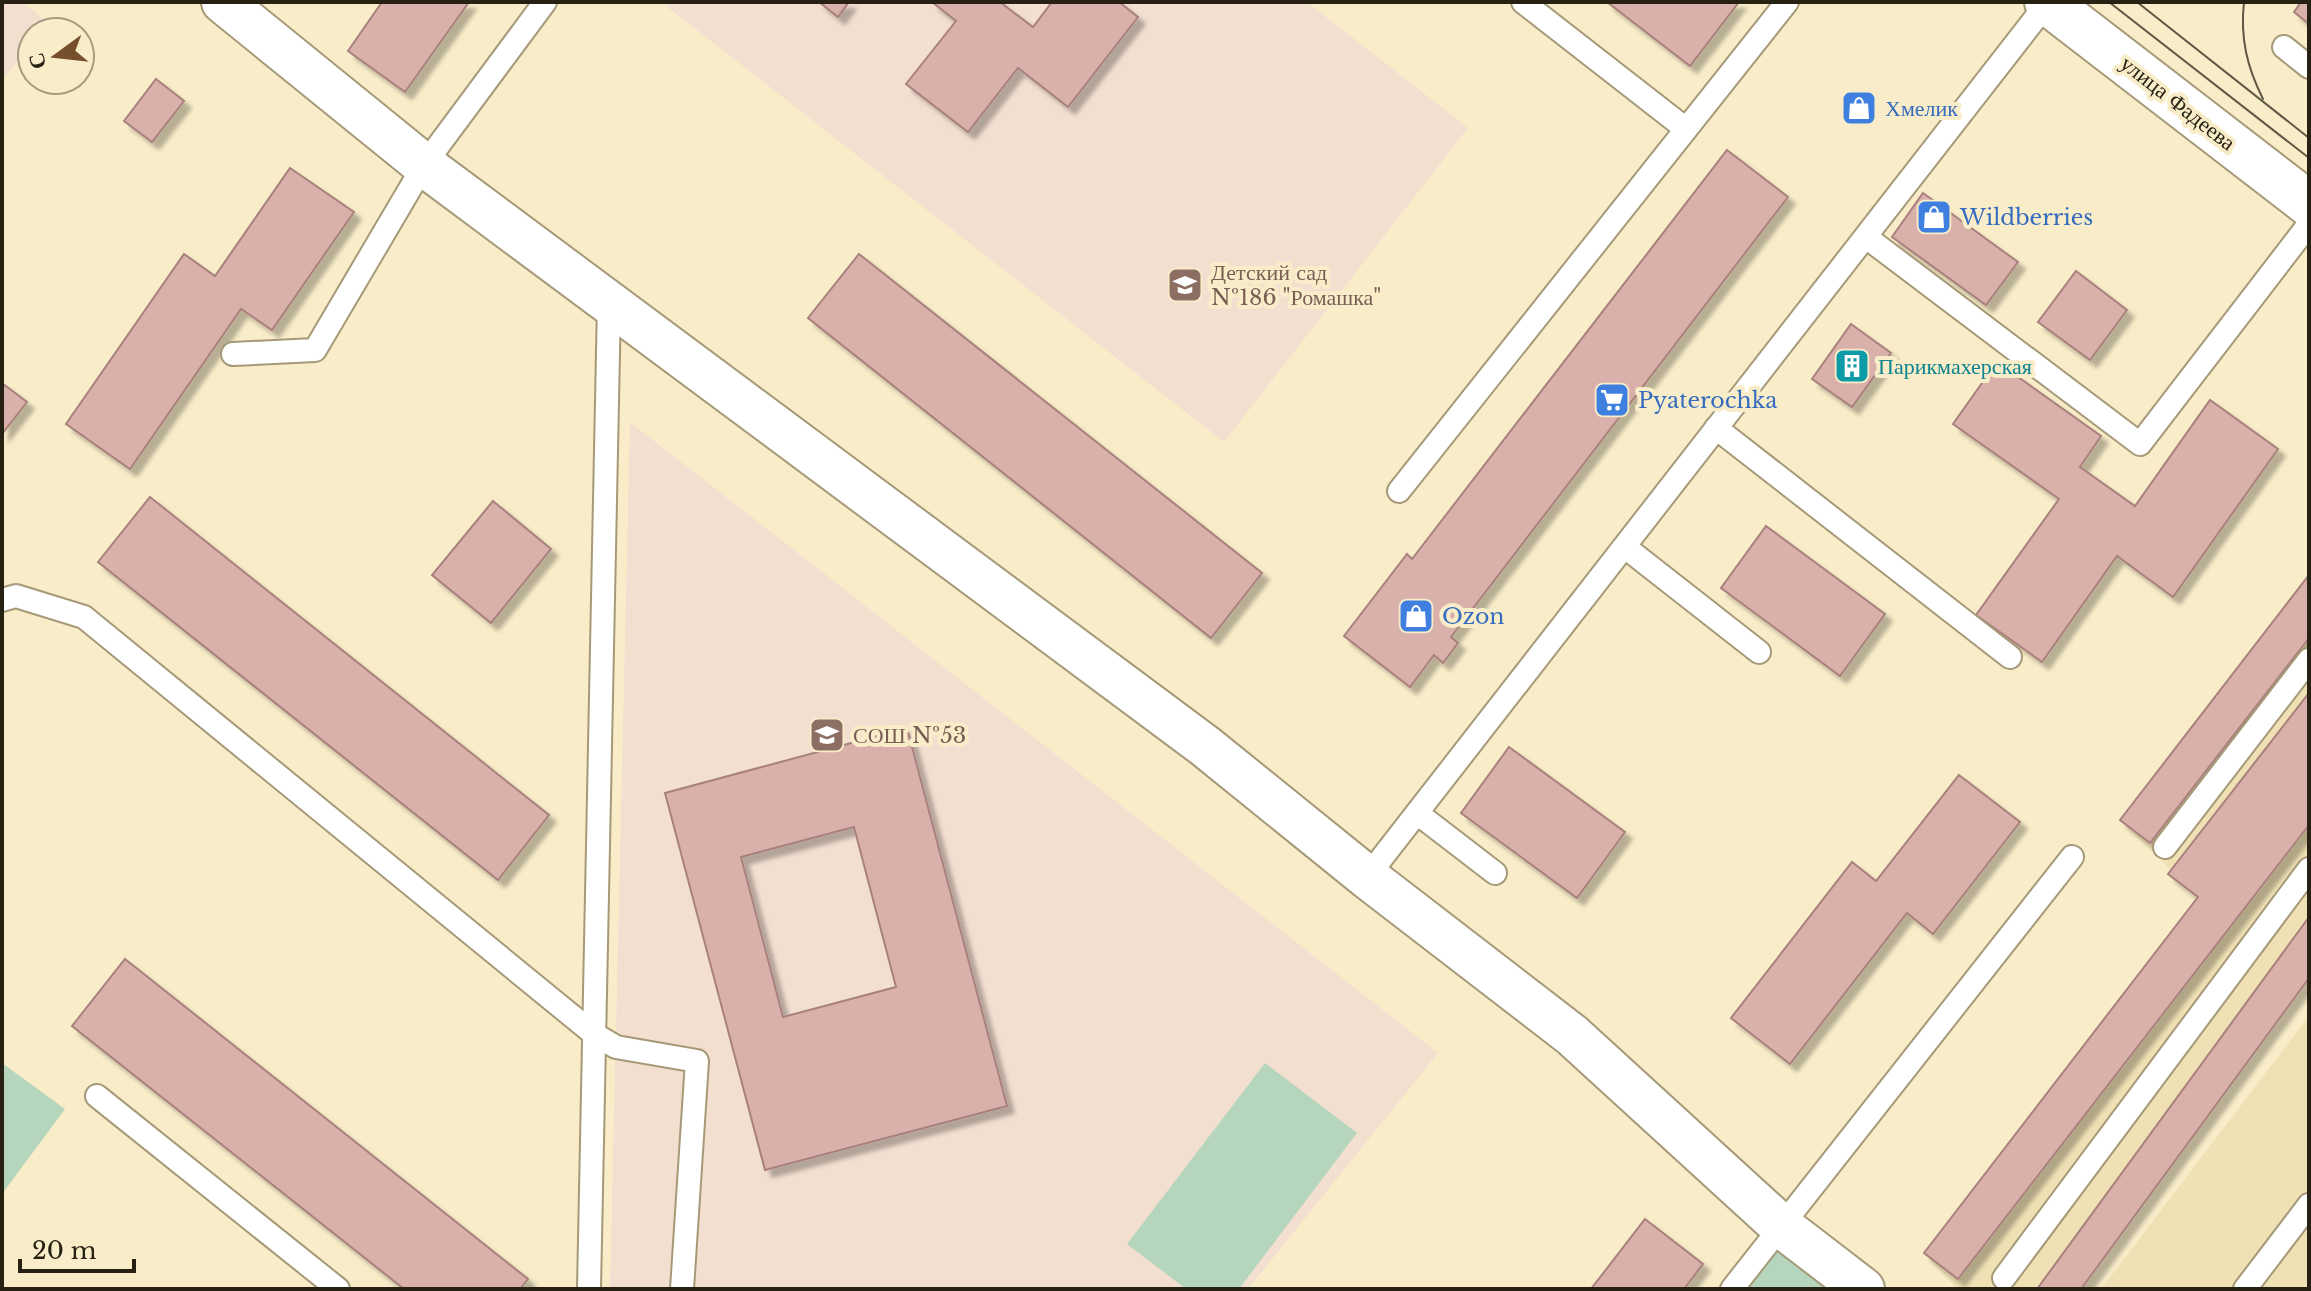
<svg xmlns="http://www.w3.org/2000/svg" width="2311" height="1291" font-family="'Libre Baskerville',serif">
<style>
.built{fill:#f0e1b5}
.education{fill:#f3dfd0}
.green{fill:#b5d6bc}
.building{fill:#dab0ab;stroke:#a8817d;stroke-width:2;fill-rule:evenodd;filter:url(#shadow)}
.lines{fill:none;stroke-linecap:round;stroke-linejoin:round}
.lane-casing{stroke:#a59977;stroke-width:26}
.street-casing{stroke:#a59977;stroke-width:46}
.secondary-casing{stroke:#a59977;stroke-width:48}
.lane{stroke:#fff;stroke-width:22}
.street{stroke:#fff;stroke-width:42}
.secondary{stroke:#fff;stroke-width:44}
.tram{stroke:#5f5844;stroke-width:2}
.labels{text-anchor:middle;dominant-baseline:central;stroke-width:8;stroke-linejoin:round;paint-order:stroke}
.street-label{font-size:22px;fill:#262113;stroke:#f9edc9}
.shop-label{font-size:22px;fill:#366cbe;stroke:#f9edc9;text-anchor:start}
.education-label{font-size:22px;fill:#785e54;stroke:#f9edc9;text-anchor:start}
.culture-label{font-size:22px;fill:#0d838f;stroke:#f9edc9;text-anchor:start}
</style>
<defs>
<filter id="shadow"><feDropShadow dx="7" dy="7" stdDeviation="2" flood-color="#0004"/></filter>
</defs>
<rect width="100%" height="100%" fill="#f9edc9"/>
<g class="built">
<polygon points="2309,575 2309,978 2081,1289 1957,1289 1924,1253 2198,897 2120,820"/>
<polygon points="2309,1016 2309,1289 2101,1289"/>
</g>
<g class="education">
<polygon points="2,2 22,2 48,23 41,32 32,32 32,43 2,81"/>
<polygon points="661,2 1307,2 1468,128 1224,442"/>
<polygon points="630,422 1438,1053 1248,1289 610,1289"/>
</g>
<g class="green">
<polygon points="2,1063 65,1109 2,1194"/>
<polygon points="1265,1063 1357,1133 1239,1289 1186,1289 1127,1244"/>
<polygon points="1781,1226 1863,1289 1733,1289"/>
</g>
<g class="building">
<polygon points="382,2 469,2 405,92 348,51"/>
<polygon points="819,2 849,2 838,17"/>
<polygon points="932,2 1000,2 1033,27 1052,2 1119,2 1138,17 1068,107 1018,68 968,132 906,84 956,21"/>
<polygon points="1607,2 1739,2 1690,66"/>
<polygon points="2301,2 2309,2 2309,24 2294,12"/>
<polygon points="156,79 184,101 152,142 124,121"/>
<polygon points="1727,150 1788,197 1451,637 1458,643 1443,663 1434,655 1410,687 1344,636 1407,554 1412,559"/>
<polygon points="290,168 354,212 272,330 241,309 130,469 66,424 184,254 215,276"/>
<polygon points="1923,193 2018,262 1986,305 1892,237"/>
<polygon points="859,254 1262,573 1211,638 808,318"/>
<polygon points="2076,271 2127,310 2090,360 2038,322"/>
<polygon points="1851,324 1891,353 1852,407 1812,379"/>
<polygon points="1997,362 2101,436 2080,467 2135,506 2210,400 2278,449 2173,597 2117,556 2042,662 1976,615 2059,499 1953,424"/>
<polygon points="2,383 27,402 2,434"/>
<polygon points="150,497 549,815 498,880 98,562"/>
<polygon points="493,501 551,549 491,623 432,575"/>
<polygon points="1766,526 1885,614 1840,676 1721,588"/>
<polygon points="2309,575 2309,638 2150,843 2120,820"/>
<polygon points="2309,693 2309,825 1958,1279 1924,1253 2198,897 2168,874"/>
<path d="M907,728L1007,1106L765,1170L665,793ZM854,827L896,987L783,1017L741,857Z"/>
<polygon points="1509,747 1625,832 1577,898 1461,813"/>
<polygon points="1959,775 2020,822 1933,934 1907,913 1790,1064 1731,1018 1852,862 1876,881"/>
<polygon points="2309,917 2309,978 2081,1289 2037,1289"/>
<polygon points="125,959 528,1279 520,1289 404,1289 72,1026"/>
<polygon points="1645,1219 1703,1264 1684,1289 1591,1289"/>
</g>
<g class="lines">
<defs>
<g id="lane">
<polyline points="1523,2 1686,129"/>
<polyline points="2284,47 2309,67"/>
<polyline points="1866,237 2140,444 2309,224"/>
<polyline points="233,354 315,350 424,165 545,2"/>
<polyline points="1716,428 2010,657"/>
<polyline points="1399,491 1787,2"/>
<polyline points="1625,547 1759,652"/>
<polyline points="2,600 16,596 84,617 594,1034 616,1047 697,1061 682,1289"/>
<polyline points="1417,813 1495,873"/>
<polyline points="2165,847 2309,660"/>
<polyline points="1367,877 2048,2"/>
<polyline points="97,1096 338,1289"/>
<polyline points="2004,1278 2309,869"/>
<polyline points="589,1289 609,303"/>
<polyline points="1732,1289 2072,857"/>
<polyline points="2245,1289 2309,1205"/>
</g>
<polyline id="street" points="223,2 424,165 1205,746 1367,877 1572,1035 1781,1226 1863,1289"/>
<polyline id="secondary" points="2047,2 2309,204"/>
</defs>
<use href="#lane" class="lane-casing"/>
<use href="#street" class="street-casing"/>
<use href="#secondary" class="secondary-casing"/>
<use href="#lane" class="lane"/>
<use href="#street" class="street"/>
<use href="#secondary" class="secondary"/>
<g class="tram">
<polyline points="2109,2 2309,158"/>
<polyline points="2137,2 2309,138"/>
<path d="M2244,2C2240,38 2247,67 2263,99"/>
</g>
</g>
<defs>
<symbol id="shop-square" viewBox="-11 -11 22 22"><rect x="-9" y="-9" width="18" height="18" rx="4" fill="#3f7fe0" stroke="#f9edc9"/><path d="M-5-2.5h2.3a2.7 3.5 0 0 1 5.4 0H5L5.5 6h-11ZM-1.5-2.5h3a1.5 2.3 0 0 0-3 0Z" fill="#fff"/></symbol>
<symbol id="school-square" viewBox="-11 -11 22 22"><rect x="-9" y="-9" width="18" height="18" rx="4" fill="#8d6e63" stroke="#f9edc9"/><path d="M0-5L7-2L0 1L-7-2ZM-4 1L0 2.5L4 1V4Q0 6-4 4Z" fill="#fff"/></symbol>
<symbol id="building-square" viewBox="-11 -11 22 22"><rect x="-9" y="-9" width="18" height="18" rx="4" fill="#0f9aa8" stroke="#f9edc9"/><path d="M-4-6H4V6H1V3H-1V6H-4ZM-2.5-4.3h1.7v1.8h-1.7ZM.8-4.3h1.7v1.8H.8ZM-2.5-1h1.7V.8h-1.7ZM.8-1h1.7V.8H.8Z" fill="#fff"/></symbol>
<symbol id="supermarket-square" viewBox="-11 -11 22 22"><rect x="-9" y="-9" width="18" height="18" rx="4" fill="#3f7fe0" stroke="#f9edc9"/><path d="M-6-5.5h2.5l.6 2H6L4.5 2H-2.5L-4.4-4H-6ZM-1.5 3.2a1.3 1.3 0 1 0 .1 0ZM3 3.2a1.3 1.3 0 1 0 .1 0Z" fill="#fff"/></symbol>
</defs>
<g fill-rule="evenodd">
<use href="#shop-square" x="1839" y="88" width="40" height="40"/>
<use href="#shop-square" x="1914" y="197" width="40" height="40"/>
<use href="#school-square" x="1165" y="265" width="40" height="40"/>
<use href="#building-square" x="1832" y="346" width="40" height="40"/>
<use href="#supermarket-square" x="1592" y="380" width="40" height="40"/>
<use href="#shop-square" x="1396" y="596" width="40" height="40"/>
<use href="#school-square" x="807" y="715" width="40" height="40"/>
</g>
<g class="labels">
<g class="street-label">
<text transform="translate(2178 103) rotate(38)">улица Фадеева</text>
</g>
<g class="shop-label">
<text x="1885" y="108">Хмелик</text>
<text x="1960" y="217">Wildberries</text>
<text x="1638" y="400">Pyaterochka</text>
<text x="1442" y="616">Ozon</text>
</g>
<g class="education-label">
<text x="1211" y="272">Детский сад<tspan x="1211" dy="25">№186 "Ромашка"</tspan></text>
<text x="853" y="735">СОШ №53</text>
</g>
<g class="culture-label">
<text x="1878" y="366">Парикмахерская</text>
</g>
</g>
<rect width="2311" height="1291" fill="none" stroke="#262113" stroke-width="8"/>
<g transform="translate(56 56) rotate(255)"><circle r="38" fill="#f9edc9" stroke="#a59b80" stroke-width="2"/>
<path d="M0-6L14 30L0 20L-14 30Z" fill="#76502c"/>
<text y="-12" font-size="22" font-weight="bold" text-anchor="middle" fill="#262113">С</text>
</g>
<path d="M20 1259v12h114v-12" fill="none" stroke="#262113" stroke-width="4"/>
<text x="32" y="1259" font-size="24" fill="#262113" stroke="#f9edc9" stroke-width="6" paint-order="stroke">20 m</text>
</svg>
